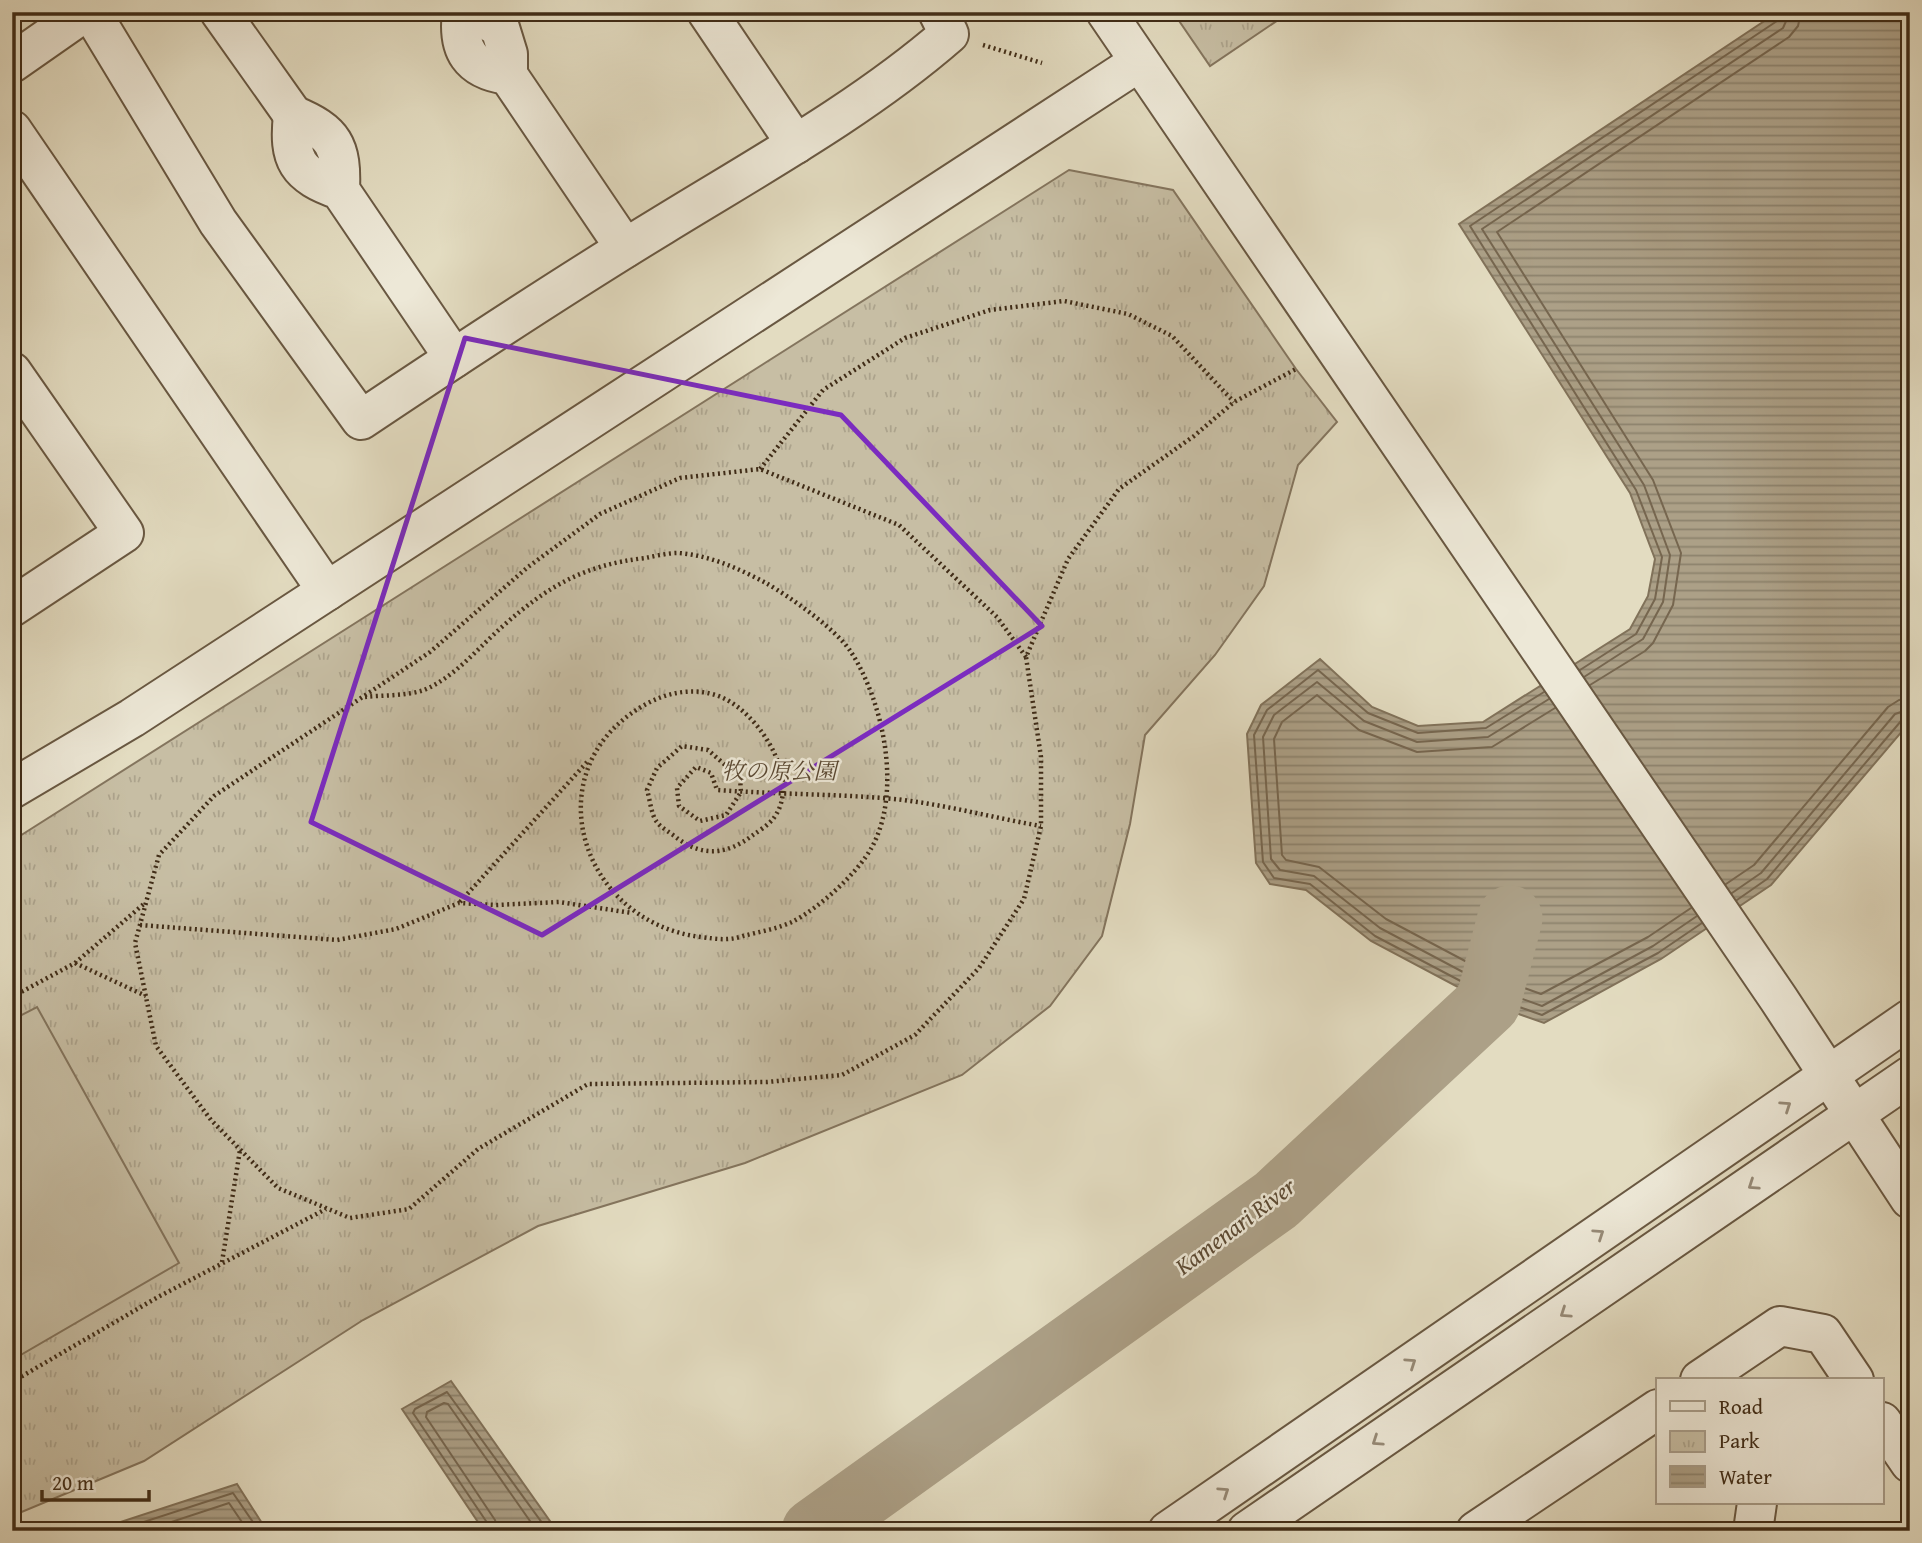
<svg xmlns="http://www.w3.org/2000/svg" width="1922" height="1543" font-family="'Gentium Book Plus','Noto Serif JP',serif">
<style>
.park{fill:url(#park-tufts);stroke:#84755e;stroke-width:2}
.pitch{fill:#c7bea4;stroke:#84755e;stroke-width:2}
.water{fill:url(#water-rules);stroke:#81725a;stroke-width:2}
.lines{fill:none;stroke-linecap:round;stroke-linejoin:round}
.shore{stroke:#76664f;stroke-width:2}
.river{stroke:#aca087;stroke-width:65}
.minor-casing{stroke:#695842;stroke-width:42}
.path{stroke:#402c17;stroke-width:4.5;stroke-dasharray:2 3.5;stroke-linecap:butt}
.minor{stroke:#ede8d7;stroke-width:38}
.oneway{stroke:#968a77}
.marked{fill:none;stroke:#7b2cbf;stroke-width:5;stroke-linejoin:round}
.labels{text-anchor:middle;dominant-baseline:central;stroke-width:5;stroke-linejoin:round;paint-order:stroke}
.park-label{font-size:23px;font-style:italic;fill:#5b4933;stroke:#ede8d7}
.water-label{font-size:24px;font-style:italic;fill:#5b4933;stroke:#ede8d7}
</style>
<defs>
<pattern id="park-tufts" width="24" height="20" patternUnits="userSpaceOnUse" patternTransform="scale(1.75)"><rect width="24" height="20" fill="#c7bea4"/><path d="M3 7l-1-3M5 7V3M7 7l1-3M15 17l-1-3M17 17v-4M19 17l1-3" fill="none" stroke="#aca38c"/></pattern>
<pattern id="water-rules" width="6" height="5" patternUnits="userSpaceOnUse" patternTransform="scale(1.75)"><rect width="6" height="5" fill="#aca087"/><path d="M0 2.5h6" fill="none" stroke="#8d836d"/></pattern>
</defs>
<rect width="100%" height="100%" fill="#e3dcc1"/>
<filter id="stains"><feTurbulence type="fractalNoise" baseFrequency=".00286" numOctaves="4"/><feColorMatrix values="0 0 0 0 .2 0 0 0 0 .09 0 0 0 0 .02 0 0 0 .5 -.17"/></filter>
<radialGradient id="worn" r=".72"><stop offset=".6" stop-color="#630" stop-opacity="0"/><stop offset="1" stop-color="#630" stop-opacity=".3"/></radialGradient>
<g class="park">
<polygon points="1173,12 1290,12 1210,66"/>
<polygon points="1069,170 1173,190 1296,369 1337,422 1298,465 1264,586 1215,655 1145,735 1130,824 1102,936 1050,1006 962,1075 745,1163 538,1226 363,1320 144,1461 12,1516 12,841"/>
</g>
<polygon class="pitch" points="37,1007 179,1263 12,1360 12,1020"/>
<g class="water">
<polygon points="1778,12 1910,12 1910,722 1771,885 1661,959 1544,1023 1488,1003 1371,941 1306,890 1270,884 1256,863 1247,734 1261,705 1320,659 1372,707 1418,726 1483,722 1630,629 1648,596 1655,559 1630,493 1459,224"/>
<polygon points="451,1381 557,1531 484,1531 402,1409"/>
<polygon points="237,1484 267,1531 93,1531"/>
</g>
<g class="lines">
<g class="shore">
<polyline points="1580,670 1636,634 1655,599 1662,557 1636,490 1470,226 1777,21 1781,12"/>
<polyline points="1584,677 1643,639 1663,602 1670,555 1644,485 1482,229 1783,28 1790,12"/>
<polyline points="1590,685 1645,651 1653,643 1673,605 1681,553 1653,480 1497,232 1789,37 1798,26 1801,12"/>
<polyline points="1544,692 1486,728 1418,733 1368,713 1318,670 1267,710 1254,735 1263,862 1274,878 1310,884 1375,936 1491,997 1542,1015 1658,953 1702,923"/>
<polyline points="1549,699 1488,737 1417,742 1364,721 1317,682 1274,715 1263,737 1271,859 1280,870 1314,876 1380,928 1495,989 1542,1006 1653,946 1697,916"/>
<polyline points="1555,708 1492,747 1417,752 1359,730 1317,695 1282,722 1274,739 1282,855 1286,860 1319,867 1386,919 1499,979 1541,994 1648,937 1691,908"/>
<polyline points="1726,884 1754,865 1888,707 1899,700 1910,698"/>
<polyline points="1732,893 1761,873 1895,714 1910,709"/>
<polyline points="1737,900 1767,879 1901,721 1910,718"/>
<polyline points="116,1531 233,1493 259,1531"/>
<polyline points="144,1531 229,1503 248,1531"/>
<polyline points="489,1531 488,1524 413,1413 415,1409 447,1392 548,1531"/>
<polyline points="498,1531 495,1520 426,1417 427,1412 444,1403 448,1404 537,1531"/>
</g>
<polyline class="river" points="814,1531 1276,1200 1488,1003 1510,918"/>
<defs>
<g id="minor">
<path d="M91,12L218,222L361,420C461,353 561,287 663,225C759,166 864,108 949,34L938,12"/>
<polyline points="220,12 293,115"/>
<path d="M462,12C457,50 470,70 508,75"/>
<polyline points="474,12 500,28 508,54 508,75 625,248"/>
<polyline points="707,12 796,144"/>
<polyline points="1106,12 1778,998 1910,1199"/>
<polyline points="12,63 85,12"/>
<polyline points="12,130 327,591"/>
<path d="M340,190C342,146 334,132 293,115C288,160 297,175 340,190L454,358"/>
<polyline points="12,372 124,533 12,607"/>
<polyline points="12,789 132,718 1139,62"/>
<polyline points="1700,1380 1780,1326 1823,1334 1854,1380"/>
<polyline points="1882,1422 1910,1463"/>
<polyline points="1168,1531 1910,1019"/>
<polyline points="1247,1531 1910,1076"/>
<polyline points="1476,1531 1658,1409"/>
<polyline points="1753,1531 1757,1503"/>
</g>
</defs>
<use href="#minor" class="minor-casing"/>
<g class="path">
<polyline points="983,45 1042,63"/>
<polyline points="760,469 823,390 905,338 990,310 1064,301 1128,314 1172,336 1234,402"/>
<polyline points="1026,657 997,617 899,525 760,469 680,478 600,514 528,567 430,652 214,796 159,855 135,943 156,1046 211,1120 278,1188 350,1218 409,1209 478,1149 588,1084 767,1082 842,1075 915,1035 979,968 1024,899 1041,826 1041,757 1026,657 1068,559 1119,489 1194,436 1234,402 1296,369"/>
<path d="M365,697C383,695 407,696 424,690C455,677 478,648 503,626C548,586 584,565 645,558C655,556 668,553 678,553C709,555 740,569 766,583C790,597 836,629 851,652C884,703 902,792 872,847C857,874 819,908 792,922C777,929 758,932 743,936C728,941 717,939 701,937C577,922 530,762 652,701C677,689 708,687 732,703C765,724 801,783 773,819C768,825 759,831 753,835C727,855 702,857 677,838C671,833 661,828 657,822C651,815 650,799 647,790L657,768L682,746L708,750L740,778L741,792L726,815L700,821L679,806L677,788L696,767L711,773L717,790C773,794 828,794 883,798C936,802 989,817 1041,826"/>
<polyline points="460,902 588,761"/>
<polyline points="140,925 337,940 396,929 459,903 496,905 559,902 632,913"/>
<polyline points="75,963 146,996"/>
<polyline points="12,997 75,963 145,903"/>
<polyline points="222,1262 240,1150"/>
<polyline points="12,1382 158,1297 326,1209"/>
</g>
<use href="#minor" class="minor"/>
</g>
<defs><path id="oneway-chevron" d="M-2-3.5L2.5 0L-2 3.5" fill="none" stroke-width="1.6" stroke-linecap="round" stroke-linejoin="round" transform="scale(1.75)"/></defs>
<g class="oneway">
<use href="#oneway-chevron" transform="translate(1786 1106) rotate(-34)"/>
<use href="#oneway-chevron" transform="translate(1753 1185) rotate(146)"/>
<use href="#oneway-chevron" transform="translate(1599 1234) rotate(-34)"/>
<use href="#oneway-chevron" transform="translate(1565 1313) rotate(146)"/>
<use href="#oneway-chevron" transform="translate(1411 1363) rotate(-34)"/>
<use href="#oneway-chevron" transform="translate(1377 1441) rotate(146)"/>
<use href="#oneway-chevron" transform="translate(1224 1492) rotate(-34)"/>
</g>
<path class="marked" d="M465,338L841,415L1042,626L542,935L311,822Z"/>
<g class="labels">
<g class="park-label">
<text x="779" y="770">牧の原公園</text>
</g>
<g class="water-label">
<text transform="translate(1235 1226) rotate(-37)">Kamenari River</text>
</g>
</g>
<rect width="1922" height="1543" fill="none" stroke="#e3dcc1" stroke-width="42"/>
<rect x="14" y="14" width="1894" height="1515" fill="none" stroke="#402c17" stroke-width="3.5"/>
<rect x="21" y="21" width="1880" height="1501" fill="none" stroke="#402c17" stroke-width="2"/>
<rect x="1656" y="1378" width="228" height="126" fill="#ede8d7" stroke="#a89d8a" stroke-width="2"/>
<rect x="1670" y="1401" width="35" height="10" fill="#ede8d7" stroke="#a89d8a" stroke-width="2"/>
<text x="1719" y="1414" font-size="21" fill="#402c17">Road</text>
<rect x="1670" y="1431" width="35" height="21" fill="url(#park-tufts)" stroke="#a89d8a" stroke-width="2"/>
<text x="1719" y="1448" font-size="21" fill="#402c17">Park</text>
<rect x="1670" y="1466" width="35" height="21" fill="url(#water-rules)" stroke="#a89d8a" stroke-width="2"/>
<text x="1719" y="1484" font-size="21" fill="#402c17">Water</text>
<path d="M42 1490v10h107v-10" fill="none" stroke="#402c17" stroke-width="3.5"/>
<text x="52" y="1490" font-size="21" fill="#402c17" stroke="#ede8d7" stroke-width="5" paint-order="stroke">20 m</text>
<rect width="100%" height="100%" filter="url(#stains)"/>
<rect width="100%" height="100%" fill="url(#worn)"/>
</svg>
